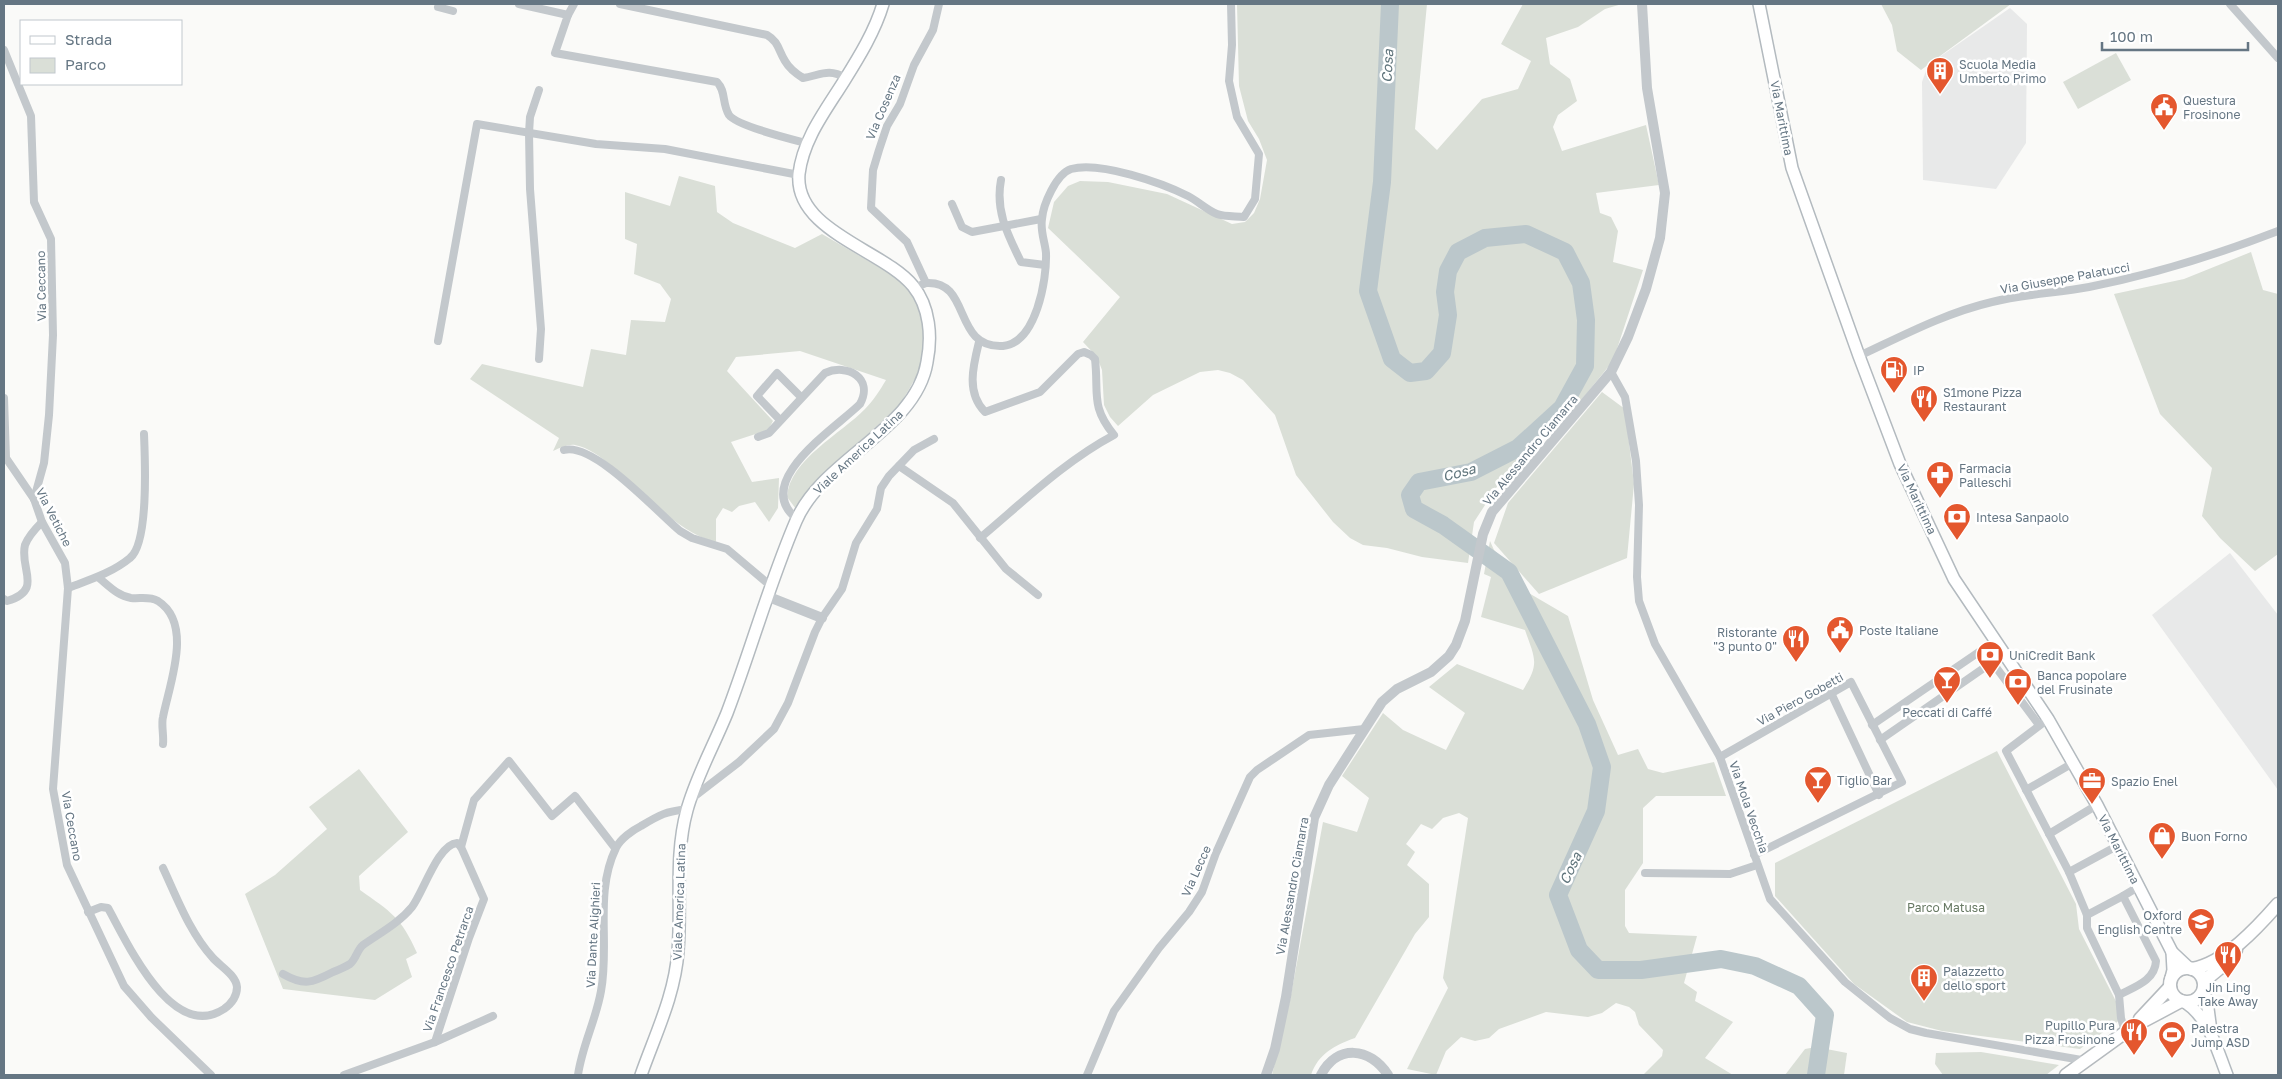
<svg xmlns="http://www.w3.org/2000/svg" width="2282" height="1079" font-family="'Golos Text',sans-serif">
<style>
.built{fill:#e8e9e9}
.green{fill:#dadfd7}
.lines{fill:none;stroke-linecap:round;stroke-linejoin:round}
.river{stroke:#bbc7cb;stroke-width:18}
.secondary-casing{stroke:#b3babf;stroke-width:14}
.primary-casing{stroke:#b5babe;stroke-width:15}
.minor{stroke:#c3c8cc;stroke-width:8}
.tertiary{stroke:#c3c8cc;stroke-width:10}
.secondary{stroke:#fff;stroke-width:11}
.primary{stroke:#fff;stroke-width:12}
.labels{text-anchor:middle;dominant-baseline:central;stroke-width:5;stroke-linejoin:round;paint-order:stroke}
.poi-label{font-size:12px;fill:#657683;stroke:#fff;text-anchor:start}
.street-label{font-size:12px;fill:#657683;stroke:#fff}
.park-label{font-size:12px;fill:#687a64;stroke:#fff}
.water-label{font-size:14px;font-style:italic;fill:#60757c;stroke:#fff}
</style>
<rect width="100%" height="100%" fill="#fafaf8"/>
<g class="built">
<polygon points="2010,8 2027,24 2026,143 1996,189 1923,180 1922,82 1928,65"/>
<polygon points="2230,553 2278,615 2278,790 2152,615"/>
</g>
<g class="green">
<polygon points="1237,4 1427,4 1415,129 1437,150 1482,99 1518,89 1531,61 1501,44 1523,4 1622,4 1605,9 1578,27 1546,38 1550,64 1570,79 1577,101 1558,115 1553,127 1562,151 1646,125 1659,185 1596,193 1600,213 1611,217 1618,231 1613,262 1643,270 1613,361 1574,409 1498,485 1474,522 1468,563 1422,557 1387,548 1363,545 1350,538 1333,522 1296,475 1275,415 1243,380 1230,373 1218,370 1200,372 1153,395 1118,426 1110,417 1104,405 1102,370 1097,357 1083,342 1120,297 1048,228 1054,202 1068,186 1080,181 1108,182 1167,194 1232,224 1245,222 1254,213 1260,199 1267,160 1259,139 1248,121 1239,86"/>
<polygon points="1881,4 2011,4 1921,70 1897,51 1892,25"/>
<polygon points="2116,53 2131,80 2078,109 2063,82"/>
<path d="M679,176L715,186L717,212L733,223L795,248L822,234L901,280L914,297L925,328L923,357L916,377L900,405L817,480L796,509L787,497C789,460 842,433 865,409C873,401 880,390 886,380L800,351L736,357L727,371L773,421L768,430L731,442L752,482L779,478L778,508L769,522L755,502L739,506L732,512L723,508L716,519V542C675,532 644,491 612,466C602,458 588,447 575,445C568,444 560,448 553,451L559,438L470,379L482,364L583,387L591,349L626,355L631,320L665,322L671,299L660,284L634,274L637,244L625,239V192L670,206Z"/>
<polygon points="2251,252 2263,290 2278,294 2278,554 2255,571 2220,538 2202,516 2212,468 2160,414 2114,294 2184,279"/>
<polygon points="1602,392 1625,409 1634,484 1627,558 1539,594 1494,543 1508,503"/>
<path d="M1490,541L1494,550L1514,572L1527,592L1568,616L1593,700L1618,755L1638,749L1648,769L1663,773L1714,762L1726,796H1656L1643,808V863L1625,890V926L1629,933L1697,936L1684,983L1697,992L1695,1001L1733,1022L1705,1058L1733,1075H1643L1662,1056L1663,1050L1639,1025L1635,1012L1629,1007L1616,1003L1602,1013L1588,1017L1546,1012L1499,1029L1489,1038L1475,1041L1461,1037L1446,1051L1436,1075L1407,1069L1448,988L1443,978L1468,818L1459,813L1443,818L1432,829L1421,824L1406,844L1415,852L1407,865L1429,884V917L1415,934L1355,1038C1335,1045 1318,1054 1311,1075H1272L1290,1000L1323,822L1357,832L1369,798L1342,776L1383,713L1403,730L1446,750L1465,713L1429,687L1457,664L1523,690C1540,663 1535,659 1525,630L1481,617L1491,577L1484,574Z"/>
<polygon points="1997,751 2076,904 2079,929 2124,1017 2080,1049 1942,1031 1907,1022 1854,984 1775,896 1775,863"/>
<path d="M359,769L408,832L359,876L360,890C391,912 401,917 417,953L406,959L412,977L375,1000L283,989L245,894L275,875L327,829L309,807Z"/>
<polygon points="1816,1047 1847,1053 1844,1075 1785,1075 1805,1049"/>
<polygon points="1981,1052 2059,1065 2046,1075 1943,1075 1935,1064 1936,1053"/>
</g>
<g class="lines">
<polyline class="river" points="1390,4 1382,182 1368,291 1392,359 1410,373 1426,371 1442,353 1448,315 1445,292 1448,271 1458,252 1485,238 1526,234 1565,252 1581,283 1586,320 1585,366 1562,408 1518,448 1471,472 1419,482 1410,495 1414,509 1443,525 1509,572 1587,724 1602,767 1596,811 1558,895 1579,950 1598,970 1641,970 1721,959 1755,966 1799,986 1825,1015 1816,1075"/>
<defs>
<g id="secondary">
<polyline points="1759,4 1792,168 1859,356 1900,464 1954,579 2048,719 2097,805 2172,952 2189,968"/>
<polyline points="2170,982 2173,970 2172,952"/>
<polyline points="2204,991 2207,1001 2211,1031"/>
<path d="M2186,1003C2210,1019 2217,1050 2227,1075"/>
<path d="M641,1075C655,1035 675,995 678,951C682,904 674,857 687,810C696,777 714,745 727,713C751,650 769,584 796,521C823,458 916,430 927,362C932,337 930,307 913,286C884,250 794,231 799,174C803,139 826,110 844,81C859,57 875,31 883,4"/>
</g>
<g id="primary">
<circle cx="2187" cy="985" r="17"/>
<path d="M2192,969C2225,963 2257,928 2278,904"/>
<polyline points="2204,981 2221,967 2236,950"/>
<polyline points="2140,1019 2170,987"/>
<polyline points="2066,1075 2134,1026 2181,1001"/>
</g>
</defs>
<use href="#secondary" class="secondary-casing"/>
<use href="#primary" class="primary-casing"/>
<g class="minor">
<polyline points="439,4 438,7 453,11"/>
<path d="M519,4L568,15L555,53L717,82C726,91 722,104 729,115C737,126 791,139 806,143"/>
<path d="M620,4L767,35C779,42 778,50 785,61C789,68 795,73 803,78C821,75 828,68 846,78"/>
<polyline points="2230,4 2278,58"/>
<polyline points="568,15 574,4"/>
<polyline points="4,50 31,116 34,202 51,239 53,335 49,415 44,463 34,499"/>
<polyline points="539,90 530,117 529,133 530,189 541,329 539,359"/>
<path d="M1001,180C995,211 1008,235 1021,262L1045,265"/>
<polyline points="952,204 962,227 972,232 1041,219"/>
<path d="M926,283C972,280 952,349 1003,346C1036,343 1047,280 1046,253C1045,242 1040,231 1042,219C1043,205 1056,174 1071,169C1100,161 1162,183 1188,196C1198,201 1207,210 1217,214C1225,217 1236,216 1244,217L1255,199L1259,154L1237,117L1229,81L1232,45L1231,4"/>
<polyline points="921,285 926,283 907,242 871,208 873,170 879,150 887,126 900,104 914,65 933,30 939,4"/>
<polyline points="438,341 477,124 596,144 665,149 799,175"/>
<path d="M979,342C973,366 966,393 985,412L1040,392L1078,354L1084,352L1091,355L1095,359C1099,393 1090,406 1114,435C1065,461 1023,502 980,538"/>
<path d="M1859,356C1902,336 1945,313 1992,302C2024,294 2057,293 2089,287C2155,274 2216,255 2278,231"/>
<polyline points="1611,372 1625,397 1636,461 1639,505 1637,577 1639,601 1655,644 1720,757 1770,899 1845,982 1890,1018 1910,1029 1926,1033 2087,1061"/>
<polyline points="4,398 6,458 34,499 42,522 65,563 68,588 53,789 67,865 124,986 151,1017 211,1075"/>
<polyline points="780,420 757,396 777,373 801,397"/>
<path d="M758,437L769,433L825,373C847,363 874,378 860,404C836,428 750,482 797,519"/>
<path d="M564,450C594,442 656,511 680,531L692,538L727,549L772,587"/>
<polyline points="899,466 953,503 1006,569 1038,595"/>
<path d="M99,578C109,586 118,596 131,598C140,599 149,596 158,601C194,624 169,685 163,717C161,724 164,736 163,744"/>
<path d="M68,588C89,580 112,573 130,558C149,543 145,459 144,434"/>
<path d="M4,599L7,601C44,590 19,569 25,545C28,537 36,528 42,522"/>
<polyline points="1992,662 2039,725"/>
<polyline points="1831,693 1879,795"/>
<path d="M2048,719L2006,751L2069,872L2087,915V928L2119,995C2134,987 2155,981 2156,961L2123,896L2138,887"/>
<polyline points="1872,725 1995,641"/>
<polyline points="1880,740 2004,654"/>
<polyline points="1720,757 1851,682 1902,782 1754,855"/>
<polyline points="2026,790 2073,763"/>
<polyline points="691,799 739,762 774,729 788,703 815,632 822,618 842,589 856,543 877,509 881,488 889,476 914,450 934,439"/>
<polyline points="2049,834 2097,805"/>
<polyline points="461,847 474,800 509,761 552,816 575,796 615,848"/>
<polyline points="2069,872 2117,846"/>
<polyline points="1645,873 1730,874 1757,865"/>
<path d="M88,912L101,907L108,908C127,942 172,1043 224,1009C231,1004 237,996 237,987C236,975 220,966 213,958C190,933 177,898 163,868"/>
<polyline points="2087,915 2123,896"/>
<path d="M283,974C304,986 312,983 333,972C338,970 345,967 350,964C356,959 357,950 363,945C380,933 399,923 412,907C423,893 438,844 457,843L461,847L484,899L469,938L435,1042L344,1075"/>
<polyline points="2119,995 2121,1018 2125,1032"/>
<polyline points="435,1042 493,1016"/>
<path d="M578,1075C582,1046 596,1020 601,991C610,944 594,893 616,848C620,839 633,830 641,826C661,814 665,812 687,809"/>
<polyline points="1087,1075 1114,1011 1159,948 1189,912 1202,892 1216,853 1250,777 1257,770 1309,735 1364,729"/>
</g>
<g class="tertiary">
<polyline points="769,597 822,618"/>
<polyline points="1266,1075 1275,1049 1286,997 1314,818 1329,785 1382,702 1397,689 1431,672 1449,656 1456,645 1465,621 1483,534 1492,512 1611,372 1628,337 1646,289 1660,238 1665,193 1647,88 1642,4"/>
<path d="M1321,1075C1337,1044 1370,1047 1388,1075"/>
</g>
<use href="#secondary" class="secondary"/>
<use href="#primary" class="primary"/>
</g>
<defs>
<symbol id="building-pin" viewBox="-11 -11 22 30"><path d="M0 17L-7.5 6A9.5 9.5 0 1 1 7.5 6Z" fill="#e4572e" stroke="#fff"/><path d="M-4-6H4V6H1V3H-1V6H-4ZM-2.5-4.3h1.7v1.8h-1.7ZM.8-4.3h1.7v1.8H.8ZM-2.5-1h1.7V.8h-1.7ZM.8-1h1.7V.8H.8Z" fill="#fff"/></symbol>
<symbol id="civic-pin" viewBox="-11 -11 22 30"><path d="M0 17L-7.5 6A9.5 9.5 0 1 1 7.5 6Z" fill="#e4572e" stroke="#fff"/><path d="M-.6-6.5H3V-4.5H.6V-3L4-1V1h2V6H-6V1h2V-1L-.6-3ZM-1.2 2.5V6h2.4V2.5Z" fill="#fff"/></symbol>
<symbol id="fuel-pin" viewBox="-11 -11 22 30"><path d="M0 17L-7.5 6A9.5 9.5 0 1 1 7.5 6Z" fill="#e4572e" stroke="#fff"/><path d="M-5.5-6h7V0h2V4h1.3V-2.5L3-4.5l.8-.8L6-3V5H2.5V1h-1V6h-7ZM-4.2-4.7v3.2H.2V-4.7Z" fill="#fff"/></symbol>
<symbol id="restaurant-pin" viewBox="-11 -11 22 30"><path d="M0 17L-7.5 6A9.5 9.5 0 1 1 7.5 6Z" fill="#e4572e" stroke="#fff"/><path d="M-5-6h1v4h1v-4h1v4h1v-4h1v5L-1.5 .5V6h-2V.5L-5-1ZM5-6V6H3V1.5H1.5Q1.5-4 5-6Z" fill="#fff"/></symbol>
<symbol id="pharmacy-pin" viewBox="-11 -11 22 30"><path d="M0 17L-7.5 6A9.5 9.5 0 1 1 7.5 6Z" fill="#e4572e" stroke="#fff"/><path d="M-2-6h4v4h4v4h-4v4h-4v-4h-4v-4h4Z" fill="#fff"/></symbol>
<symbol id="bank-pin" viewBox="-11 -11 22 30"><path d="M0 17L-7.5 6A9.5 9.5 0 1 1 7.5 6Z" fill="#e4572e" stroke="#fff"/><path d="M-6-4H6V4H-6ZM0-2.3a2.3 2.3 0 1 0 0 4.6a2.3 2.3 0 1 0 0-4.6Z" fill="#fff"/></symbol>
<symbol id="bar-pin" viewBox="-11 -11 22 30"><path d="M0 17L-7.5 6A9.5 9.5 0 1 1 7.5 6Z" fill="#e4572e" stroke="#fff"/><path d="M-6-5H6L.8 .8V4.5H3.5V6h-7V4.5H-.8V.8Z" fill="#fff"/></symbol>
<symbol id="office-pin" viewBox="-11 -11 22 30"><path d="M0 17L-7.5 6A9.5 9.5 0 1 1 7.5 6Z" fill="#e4572e" stroke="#fff"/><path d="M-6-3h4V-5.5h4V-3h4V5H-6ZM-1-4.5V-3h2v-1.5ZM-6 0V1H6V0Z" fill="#fff"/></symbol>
<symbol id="shop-pin" viewBox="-11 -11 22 30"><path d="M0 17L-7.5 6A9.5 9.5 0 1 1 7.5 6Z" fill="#e4572e" stroke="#fff"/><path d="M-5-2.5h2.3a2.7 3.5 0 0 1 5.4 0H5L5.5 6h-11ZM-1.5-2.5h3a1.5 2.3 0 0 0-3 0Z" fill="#fff"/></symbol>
<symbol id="school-pin" viewBox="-11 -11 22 30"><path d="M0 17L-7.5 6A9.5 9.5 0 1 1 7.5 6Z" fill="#e4572e" stroke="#fff"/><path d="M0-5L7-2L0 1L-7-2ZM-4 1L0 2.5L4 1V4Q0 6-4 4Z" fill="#fff"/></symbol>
<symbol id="stadium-pin" viewBox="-11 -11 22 30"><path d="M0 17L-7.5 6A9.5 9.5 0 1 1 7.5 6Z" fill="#e4572e" stroke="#fff"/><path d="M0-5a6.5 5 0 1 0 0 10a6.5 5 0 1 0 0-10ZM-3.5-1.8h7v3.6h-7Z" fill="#fff"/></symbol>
</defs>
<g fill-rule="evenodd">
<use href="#building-pin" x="1924" y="55" width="32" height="43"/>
<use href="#civic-pin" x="2148" y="91" width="32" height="43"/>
<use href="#fuel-pin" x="1878" y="354" width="32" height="43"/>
<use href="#restaurant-pin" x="1908" y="383" width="32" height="43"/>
<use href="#pharmacy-pin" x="1924" y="459" width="32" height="43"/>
<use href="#bank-pin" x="1941" y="501" width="32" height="43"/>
<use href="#civic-pin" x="1824" y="614" width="32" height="43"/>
<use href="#restaurant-pin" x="1780" y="623" width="32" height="43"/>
<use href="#bank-pin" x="1974" y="639" width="32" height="43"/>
<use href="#bar-pin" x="1931" y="664" width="32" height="43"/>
<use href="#bank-pin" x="2002" y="666" width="32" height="43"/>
<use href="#bar-pin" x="1802" y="764" width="32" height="43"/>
<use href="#office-pin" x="2076" y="765" width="32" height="43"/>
<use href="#shop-pin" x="2146" y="820" width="32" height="43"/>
<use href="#school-pin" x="2185" y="906" width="32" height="43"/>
<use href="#restaurant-pin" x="2212" y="939" width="32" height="43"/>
<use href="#building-pin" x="1908" y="962" width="32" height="43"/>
<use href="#restaurant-pin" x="2118" y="1016" width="32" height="43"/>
<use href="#stadium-pin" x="2156" y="1019" width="32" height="43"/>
</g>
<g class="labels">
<g class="poi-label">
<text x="1959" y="64">Scuola Media<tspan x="1959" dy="14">Umberto Primo</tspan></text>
<text x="2183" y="100">Questura<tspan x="2183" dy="14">Frosinone</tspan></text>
<text x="1913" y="370">IP</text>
<text x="1943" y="392">S1mone Pizza<tspan x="1943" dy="14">Restaurant</tspan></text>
<text x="1959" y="468">Farmacia<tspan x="1959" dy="14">Palleschi</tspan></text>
<text x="1976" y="517">Intesa Sanpaolo</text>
<text x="1859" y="630">Poste Italiane</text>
<text x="1777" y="632" text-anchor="end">Ristorante<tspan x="1777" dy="14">"3 punto 0"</tspan></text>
<text x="2009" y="655">UniCredit Bank</text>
<text x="2037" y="675">Banca popolare<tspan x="2037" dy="14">del Frusinate</tspan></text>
<text x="1947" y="712" text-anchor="middle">Peccati di Caffé</text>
<text x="1837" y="780">Tiglio Bar</text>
<text x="2111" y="781">Spazio Enel</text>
<text x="2181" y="836">Buon Forno</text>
<text x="2182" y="915" text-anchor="end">Oxford<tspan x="2182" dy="14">English Centre</tspan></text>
<text x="1943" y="971">Palazzetto<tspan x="1943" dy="14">dello sport</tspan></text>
<text x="2228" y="987" text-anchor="middle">Jin Ling<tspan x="2228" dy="14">Take Away</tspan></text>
<text x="2115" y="1025" text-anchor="end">Pupillo Pura<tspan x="2115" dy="14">Pizza Frosinone</tspan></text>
<text x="2191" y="1028">Palestra<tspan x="2191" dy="14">Jump ASD</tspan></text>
</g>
<g class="street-label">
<text transform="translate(883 107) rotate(-67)">Via Cosenza</text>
<text transform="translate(1782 118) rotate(79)">Via Marittima</text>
<text transform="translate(2065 278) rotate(-10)">Via Giuseppe Palatucci</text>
<text transform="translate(41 286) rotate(-91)">Via Ceccano</text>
<text transform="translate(1530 450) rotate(-50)">Via Alessandro Ciamarra</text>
<text transform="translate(858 452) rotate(-43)">Viale America Latina</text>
<text transform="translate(1917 499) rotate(65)">Via Marittima</text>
<text transform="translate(54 517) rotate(63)">Via Vetiche</text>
<text transform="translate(1800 699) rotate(-29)">Via Piero Gobetti</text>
<text transform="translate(1749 807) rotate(71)">Via Mola Vecchia</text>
<text transform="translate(72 826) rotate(80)">Via Ceccano</text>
<text transform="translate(2119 849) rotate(63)">Via Marittima</text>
<text transform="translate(1196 871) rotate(-66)">Via Lecce</text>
<text transform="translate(1292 886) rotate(-80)">Via Alessandro Ciamarra</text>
<text transform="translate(679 902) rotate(-88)">Viale America Latina</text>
<text transform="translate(593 935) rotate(-87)">Via Dante Alighieri</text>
<text transform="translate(448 969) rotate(-71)">Via Francesco Petrarca</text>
</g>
<g class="park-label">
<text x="1946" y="907">Parco Matusa</text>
</g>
<g class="water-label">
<text transform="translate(1387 66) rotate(-87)">Cosa</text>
<text transform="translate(1459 472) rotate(-15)">Cosa</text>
<text transform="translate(1570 868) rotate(-65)">Cosa</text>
</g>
</g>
<rect width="2282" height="1079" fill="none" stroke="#657683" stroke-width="10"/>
<rect x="20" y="20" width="162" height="65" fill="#ffffff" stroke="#c1c8cd"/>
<rect x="30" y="36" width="25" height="8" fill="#ffffff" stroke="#c1c8cd"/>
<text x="65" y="45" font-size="15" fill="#657683">Strada</text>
<rect x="30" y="58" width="25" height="15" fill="#dadfd7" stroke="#c1c8cd"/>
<text x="65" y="70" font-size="15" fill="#657683">Parco</text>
<path d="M2102 42v8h146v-8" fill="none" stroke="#657683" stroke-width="2.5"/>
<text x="2110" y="42" font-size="15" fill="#657683" stroke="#ffffff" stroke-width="4" paint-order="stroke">100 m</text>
</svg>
